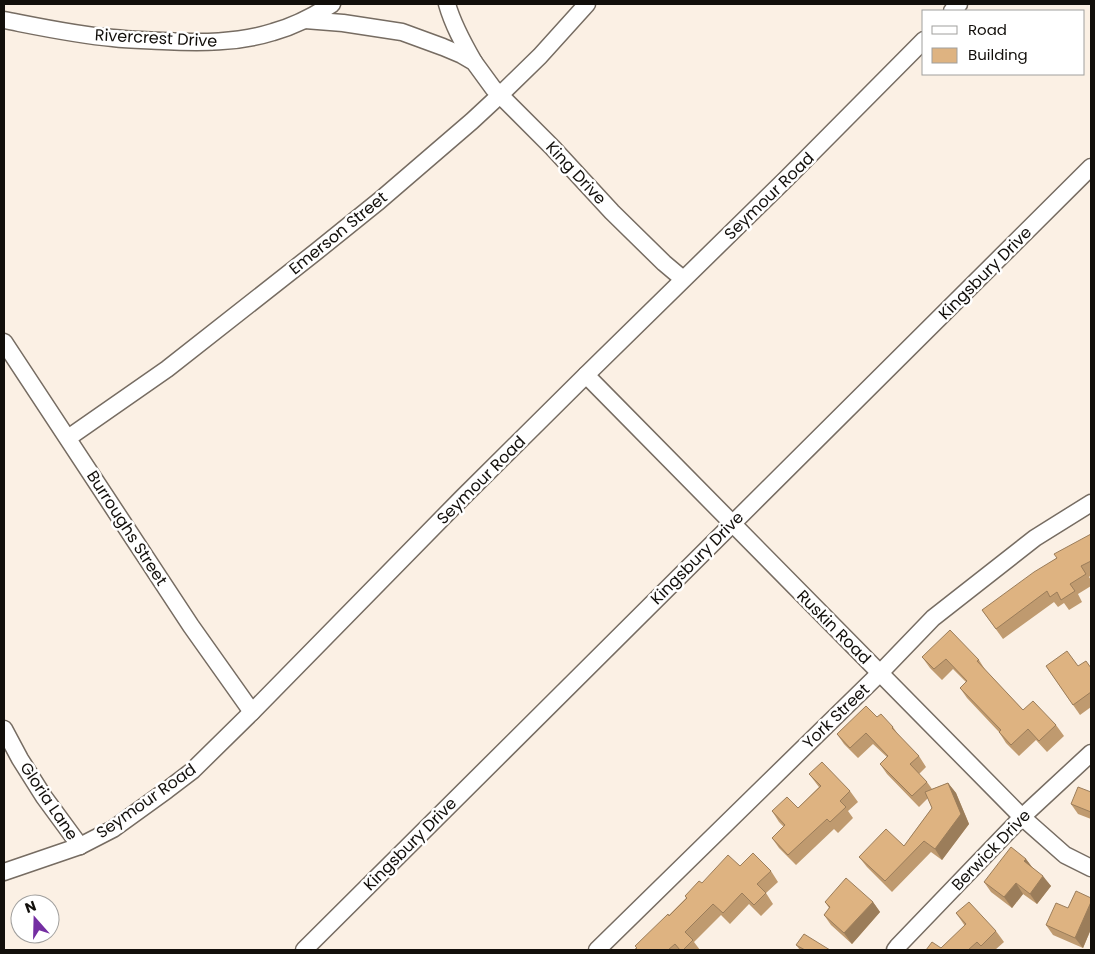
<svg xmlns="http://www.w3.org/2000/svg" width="1095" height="954" font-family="Poppins,sans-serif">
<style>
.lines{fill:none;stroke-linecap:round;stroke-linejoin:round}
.minor-casing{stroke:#766c62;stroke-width:19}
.minor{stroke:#fff;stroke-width:16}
.wall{fill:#bf9a6f}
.shaded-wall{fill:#9b7d5a}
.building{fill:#deb381;stroke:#9b7d5a}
.labels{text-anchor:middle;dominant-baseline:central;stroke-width:5;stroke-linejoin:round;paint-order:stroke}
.street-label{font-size:16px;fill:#120f0b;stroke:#fff}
</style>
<rect width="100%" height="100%" fill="#fbf0e4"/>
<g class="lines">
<defs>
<g id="minor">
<path d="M447,4C453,25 463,43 474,62"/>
<polyline points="952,11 959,4"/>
<path d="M4,20C40,27 77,35 113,38C130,40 147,40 163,41C200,43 238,43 273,32C294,26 314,16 332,4"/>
<polyline points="305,20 343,23 402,32 443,47 462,55 474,62 493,88 552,147 612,212 664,263 683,279"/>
<polyline points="4,342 191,626 252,712"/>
<polyline points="586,375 1022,817 1065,855 1091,868"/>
<polyline points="68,438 167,369 317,251 379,201 472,121 500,95 540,56 587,4"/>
<polyline points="4,729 20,759 44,797 80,846"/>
<polyline points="4,872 80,846 113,829 167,790 192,771 252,712 462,498 586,375 786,179 924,40"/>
<polyline points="304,950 1091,167"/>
<polyline points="597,950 880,673 933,618 1035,538 1091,503"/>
<polyline points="895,950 898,946 1022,817 1091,753"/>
</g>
</defs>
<use href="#minor" class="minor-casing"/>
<use href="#minor" class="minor"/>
</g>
<g class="wall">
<polygon points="1091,534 1091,575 1089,577 1091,580 1091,586 1078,594 1082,602 1069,610 1064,603 1058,607 1054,602 1003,639 982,610"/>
<polygon points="922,657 979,660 986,671 1023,710 1056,725 1064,736 1047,752 1036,740 1019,756 1006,743 999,732 967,698 960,688 966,682 953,669 942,680 930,668"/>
<polygon points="1046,666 1078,666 1091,668 1091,707 1080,715"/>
<polygon points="877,717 893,727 900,737 919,756 926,767 919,774 927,782 932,789 948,783 956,793 969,824 942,860 931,852 892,892 867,867 859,857 904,846 932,808 928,798 919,807 887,774 880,764 887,757 873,744 858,758 844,744 837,734"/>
<polygon points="809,774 850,791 858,802 848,811 853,818 838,833 834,829 796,865 779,848 772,838 784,827 779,822 772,811 798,808 819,787"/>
<polygon points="1091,792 1091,819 1078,814 1071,804"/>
<polygon points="1026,859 1032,867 1051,886 1037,904 1023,894 1012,908 991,892 984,882"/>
<polygon points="740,866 771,871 778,882 766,893 773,904 761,916 749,904 730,924 721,915 694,942 700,950 634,950 686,898 685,896 702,883"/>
<polygon points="1091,898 1091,929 1083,948 1053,935 1046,925 1068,908"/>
<polygon points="825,902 873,902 880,912 852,944 831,925 824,915 829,908"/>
<polygon points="956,913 996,931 1004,942 995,950 926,950 941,948 965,926"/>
<polygon points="796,945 830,950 800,950"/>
</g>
<g class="shaded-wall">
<polygon points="948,783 956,793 969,824 942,860 935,849"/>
<polygon points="1026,859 1034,870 1024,861"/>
<polygon points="1043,876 1051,886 1037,904 1030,894"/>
<polygon points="1016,883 1023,894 1012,908 1004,897"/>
<polygon points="873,902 880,912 852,944 844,933"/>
<polygon points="1091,902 1091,929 1083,948 1075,938"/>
</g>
<g class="building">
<polygon points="1091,534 1091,561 1081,566 1086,574 1070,584 1075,591 1061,600 1057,592 1050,597 1047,591 996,629 982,610 1034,572 1057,558 1054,554"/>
<polygon points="950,630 979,660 977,661 1023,710 1033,701 1056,725 1039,741 1028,729 1011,745 999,732 1001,730 960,688 967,681 946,659 934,669 922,657"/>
<polygon points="1067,651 1078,666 1086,661 1091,668 1091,692 1073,705 1046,666"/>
<polygon points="866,706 877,717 881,714 893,727 892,728 919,756 910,764 927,782 912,796 880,764 888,756 866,733 850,748 837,734"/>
<polygon points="822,762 850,791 840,801 846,807 830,822 827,819 788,855 772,838 785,825 772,811 787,797 798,808 821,786 809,774"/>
<polygon points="948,783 961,814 935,849 924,841 885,881 859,857 886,829 904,846 932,808 925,792"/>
<polygon points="1078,787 1091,792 1091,812 1071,804"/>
<polygon points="1011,847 1026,859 1024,861 1043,876 1030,894 1016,883 1004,897 984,882"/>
<polygon points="753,853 771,871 757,884 766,893 754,905 742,893 723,913 713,904 685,932 693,940 683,950 680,950 675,944 668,950 634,950 637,948 635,946 668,914 669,916 687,898 685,896 699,881 702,883 728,855 740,866"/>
<polygon points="846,878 873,902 844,933 824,915 830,907 825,902"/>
<polygon points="1076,891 1091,898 1091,902 1075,938 1046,925 1056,903 1068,908"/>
<polygon points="969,902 996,931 981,946 977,942 968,950 926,950 932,942 941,948 966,924 956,913"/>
<polygon points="804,934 830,950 805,950 796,945"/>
</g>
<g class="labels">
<g class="street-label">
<text transform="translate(156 38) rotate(3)">Rivercrest Drive</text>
<text transform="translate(576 173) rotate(47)">King Drive</text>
<text transform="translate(769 196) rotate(-44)">Seymour Road</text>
<text transform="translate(338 233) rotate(-39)">Emerson Street</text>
<text transform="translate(985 273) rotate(-45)">Kingsbury Drive</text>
<text transform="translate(481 480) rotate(-45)">Seymour Road</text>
<text transform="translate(127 528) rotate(57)">Burroughs Street</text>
<text transform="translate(697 558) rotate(-45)">Kingsbury Drive</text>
<text transform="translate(834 627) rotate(45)">Ruskin Road</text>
<text transform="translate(836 716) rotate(-44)">York Street</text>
<text transform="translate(49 801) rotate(56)">Gloria Lane</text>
<text transform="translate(146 801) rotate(-35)">Seymour Road</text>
<text transform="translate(410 844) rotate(-45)">Kingsbury Drive</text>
<text transform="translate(991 850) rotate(-46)">Berwick Drive</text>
</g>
</g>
<rect width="1095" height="954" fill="none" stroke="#120f0b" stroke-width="10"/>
<rect x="922" y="10" width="162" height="65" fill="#ffffff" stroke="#a09f9d"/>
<rect x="932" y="26" width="25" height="8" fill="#ffffff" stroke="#a09f9d"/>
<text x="968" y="35" font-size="15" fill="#120f0b">Road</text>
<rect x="932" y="48" width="25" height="15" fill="#deb381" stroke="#a09f9d"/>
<text x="968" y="60" font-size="15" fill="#120f0b">Building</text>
<g transform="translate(35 919) rotate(340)"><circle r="24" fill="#ffffff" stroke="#a09f9d"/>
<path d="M0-4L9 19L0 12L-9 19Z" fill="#742ea2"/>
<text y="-8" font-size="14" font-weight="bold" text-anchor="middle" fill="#120f0b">N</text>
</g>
</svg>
